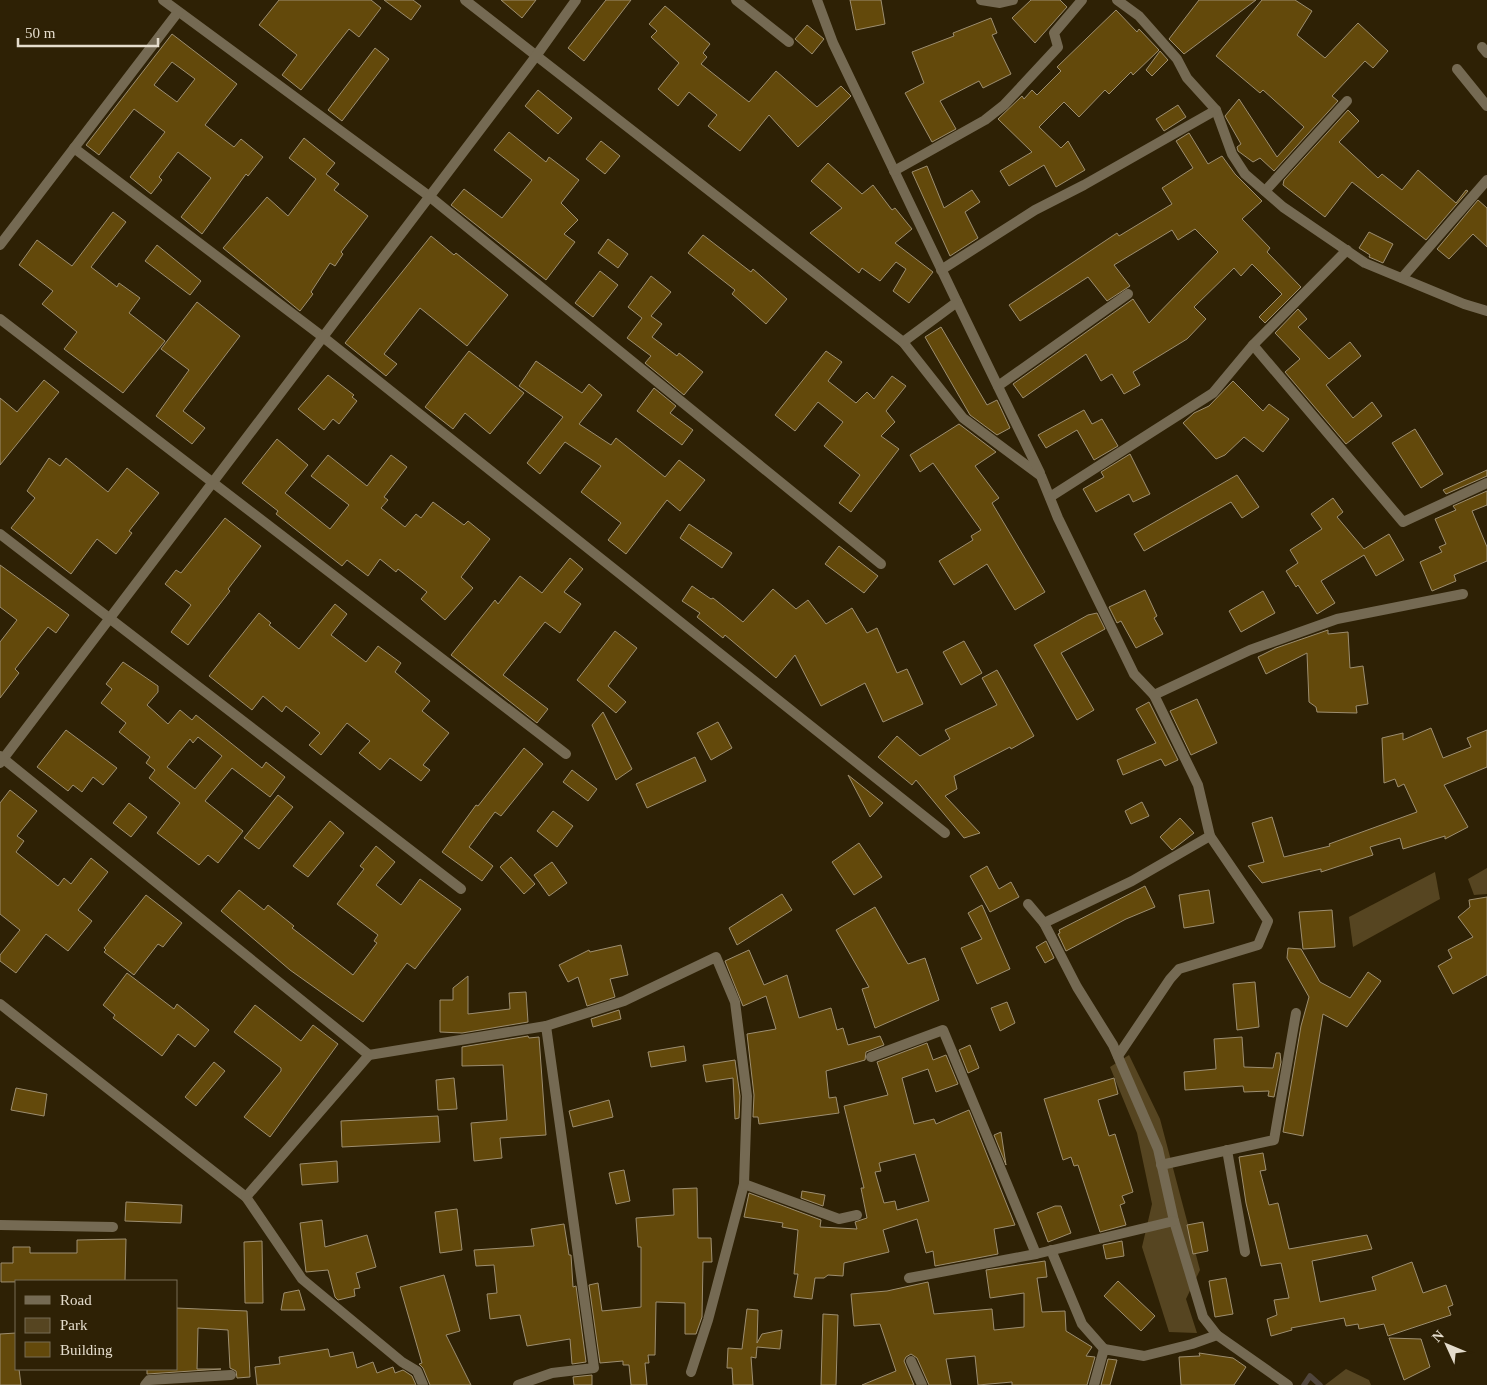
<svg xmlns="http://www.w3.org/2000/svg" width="1487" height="1385" font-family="'Times New Roman',serif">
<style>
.green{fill:#564521}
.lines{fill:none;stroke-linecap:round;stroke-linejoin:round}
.stream{stroke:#51463d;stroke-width:5.5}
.building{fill:#63490b;stroke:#9d8e70;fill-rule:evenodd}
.minor{stroke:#756a53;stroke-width:10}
</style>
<rect width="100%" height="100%" fill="#2e2105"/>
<g class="green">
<polygon points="1487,868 1487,894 1474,895 1468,879"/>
<polygon points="1435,872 1440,899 1353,947 1349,917"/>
<polygon points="1129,1055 1160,1119 1200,1270 1186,1299 1197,1333 1169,1332 1142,1247 1152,1204 1137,1133 1110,1067"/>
<polygon points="1346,1369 1369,1380 1371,1385 1325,1385"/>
</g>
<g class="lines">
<polyline class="stream" points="1304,1385 1310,1376 1320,1385"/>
</g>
<g class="building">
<polygon points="279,0 371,0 381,8 359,37 349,29 301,90 282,75 297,55 259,25"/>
<polygon points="384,0 413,0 421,6 411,20"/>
<polygon points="501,0 536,0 522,18"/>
<polygon points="606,0 631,0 584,61 568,48"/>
<polygon points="850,0 881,0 885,24 856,30"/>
<polygon points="1031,0 1060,0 1067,7 1035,43 1012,18"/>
<polygon points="1199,0 1256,0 1184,54 1169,39"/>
<polygon points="1262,0 1295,0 1312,11 1297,35 1325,58 1358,23 1388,51 1373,68 1365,61 1332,96 1338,101 1274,171 1260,158 1253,162 1238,151 1237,147 1241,144 1225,116 1239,99 1277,157 1304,127 1263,90 1260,93 1216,56"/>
<polygon points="665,6 710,44 703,53 707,57 701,64 749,102 776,71 817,107 841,86 851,96 798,147 769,115 740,151 708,126 717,115 689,92 678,106 658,89 679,63 651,37 657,31 649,24"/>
<polygon points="1116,10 1137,32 1139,29 1159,50 1133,75 1131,72 1109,94 1105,90 1079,117 1064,102 1039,127 1061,148 1068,141 1085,170 1056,187 1044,165 1009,186 1000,171 1032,152 998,119 1022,96 1024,99 1032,90 1037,95 1061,71 1057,67"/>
<polygon points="991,18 997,33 992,35 1011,74 983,88 979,81 940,101 956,129 932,142 905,93 924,83 912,52 954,36 953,33"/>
<polygon points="807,25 824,39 812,54 795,39"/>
<path d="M172,34L237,84L205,125L234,147L241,139L263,157L248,176L246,174L202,234L181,217L211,178L178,152L159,177L162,180L151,194L130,177L165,132L134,109L99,155L86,145ZM172,62L195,79L177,102L154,85Z"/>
<polygon points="375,48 389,59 342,121 328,110"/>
<polygon points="1160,51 1168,60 1152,76 1146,70"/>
<polygon points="538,90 572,118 558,134 525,106"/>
<polygon points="1178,105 1186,117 1164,131 1156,119"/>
<polygon points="1348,110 1359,121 1339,142 1378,178 1382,174 1402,190 1418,170 1456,203 1466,190 1468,191 1426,240 1352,182 1325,217 1283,185 1284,180"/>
<polygon points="509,132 546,162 549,157 579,180 561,203 578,220 564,234 575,242 546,280 451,205 464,189 502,218 532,180 494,150"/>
<polygon points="1189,133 1208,164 1222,156 1235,174 1262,201 1242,219 1270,248 1267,252 1301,287 1265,323 1259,317 1282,294 1252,264 1241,276 1234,268 1194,307 1206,319 1187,339 1133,372 1140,385 1124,394 1112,374 1101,381 1086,354 1023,398 1013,384 1133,299 1149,323 1218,252 1195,229 1178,240 1172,230 1114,265 1130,286 1107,301 1088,277 1020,321 1009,305 1117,233 1119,236 1172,204 1162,188 1193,168 1176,141"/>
<polygon points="304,138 335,163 326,174 339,184 334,190 368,216 341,252 343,254 335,266 330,263 311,292 313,294 300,311 223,248 267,197 288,216 316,179 289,158"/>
<polygon points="601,141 620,156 605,174 586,159"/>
<polygon points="828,163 862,194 873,185 892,210 895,208 912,229 895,243 933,272 909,303 893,291 906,269 896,262 880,281 862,268 859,273 810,233 842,208 811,181"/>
<polygon points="927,166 944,208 972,190 980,202 965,212 978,238 950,256 912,172"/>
<polygon points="1478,200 1487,208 1487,247 1473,234 1449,259 1437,249"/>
<polygon points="113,212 126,222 91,267 117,287 119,283 140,298 129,313 165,341 123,393 64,349 77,332 42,304 53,291 19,265 37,240 72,266"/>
<polygon points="1369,232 1393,244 1383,263 1369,257 1370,255 1359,248"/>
<polygon points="703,235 751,272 753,269 787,299 766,324 732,294 735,290 688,253"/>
<polygon points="431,236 454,255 456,253 508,295 467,346 420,308 384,354 397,364 386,376 345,343"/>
<polygon points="608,239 628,254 618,268 598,253"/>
<polygon points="157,245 201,281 190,295 145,261"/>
<polygon points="600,271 618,285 593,317 575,303"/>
<polygon points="651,276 671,292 651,316 662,324 652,337 677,356 679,353 703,372 684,395 645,363 651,356 627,338 642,318 628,307"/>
<polygon points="197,302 240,336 183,411 205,428 192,444 156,416 189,370 161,349"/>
<polygon points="1298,309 1307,319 1298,327 1329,359 1350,342 1361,356 1326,385 1353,418 1372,402 1382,416 1346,444 1285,372 1300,359 1275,333"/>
<polygon points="941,327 987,405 997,400 1010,428 997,435 970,415 925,337"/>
<polygon points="469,351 524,393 490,434 465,413 453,429 425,407"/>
<polygon points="826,351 842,362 828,381 856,403 867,392 874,399 892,376 906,386 886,411 895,422 881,436 899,449 851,512 839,503 860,475 824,446 843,422 818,402 795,431 775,415"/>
<polygon points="536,361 582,393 589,384 602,395 579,424 611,445 616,438 665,477 679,460 705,480 680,511 667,500 626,554 608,540 621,523 581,492 601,466 565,442 540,474 527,463 563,417 519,386"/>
<polygon points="328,375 354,395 352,397 357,401 339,424 333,419 324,430 298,409"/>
<polygon points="44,380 59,392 0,465 0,398 17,412"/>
<polygon points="1233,381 1263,411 1269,404 1289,419 1263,452 1244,437 1225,455 1216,459 1183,423 1194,413 1209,406"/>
<polygon points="654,388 676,406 670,413 693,430 682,445 637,411"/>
<polygon points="1084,410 1092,424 1102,419 1118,446 1094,460 1077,430 1046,448 1038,435"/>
<polygon points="959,424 996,452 975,466 999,498 992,503 1045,592 1015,610 987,564 954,585 939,561 973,540 971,536 981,530 933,463 920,472 910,455"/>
<polygon points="1415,429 1443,474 1421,488 1392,443"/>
<polygon points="277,439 308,465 285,493 330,529 349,505 311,476 328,455 367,486 391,455 407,467 384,497 388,500 381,508 405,527 416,514 421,518 433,502 464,525 468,521 490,539 461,577 473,588 445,620 421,599 427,592 398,569 396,572 380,559 368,576 347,560 342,566 276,514 278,511 242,483"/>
<polygon points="1130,454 1150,494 1133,502 1129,494 1096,512 1083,489 1104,477 1101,472"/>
<polygon points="49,458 60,466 66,458 108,492 127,468 159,493 129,531 132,533 116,554 97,539 71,574 11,528 35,498 27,491"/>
<polygon points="1487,470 1487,476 1446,494 1443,490"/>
<polygon points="1237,475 1259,507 1242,518 1231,502 1144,551 1134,534"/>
<polygon points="1487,491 1487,505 1472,511 1487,547 1487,561 1454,575 1456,581 1432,591 1420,562 1442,552 1439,547 1446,544 1435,519 1456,510 1453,506"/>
<polygon points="1333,498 1343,512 1337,517 1364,549 1389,534 1404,560 1376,576 1364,555 1321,581 1335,603 1317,614 1298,585 1296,587 1286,571 1298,563 1290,550 1322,529 1311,514"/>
<polygon points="225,518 261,546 228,589 230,591 188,645 171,632 191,605 165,584 176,570 181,573"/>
<polygon points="689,524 732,553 722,568 680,538"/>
<polygon points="839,546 878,576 864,593 825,564"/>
<polygon points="570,558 583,569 564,592 581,604 560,633 545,622 503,675 548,709 537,723 451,655 495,600 498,604 520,576 542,593"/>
<polygon points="0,565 69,615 56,633 48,627 15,669 19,673 0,698 0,642 17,620 0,607"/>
<polygon points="692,586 711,599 713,598 743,622 773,589 796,609 808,600 826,624 852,608 867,633 877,628 897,673 907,669 923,704 883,722 865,683 821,706 795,655 776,678 725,635 723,638 697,617 700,613 682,601"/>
<polygon points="1145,590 1157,616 1154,618 1163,634 1136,648 1121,621 1117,623 1109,607"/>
<polygon points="1263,591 1275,613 1241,632 1229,611"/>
<polygon points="335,604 347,614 331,635 366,662 378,646 401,663 395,672 430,701 422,711 449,733 423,765 430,770 421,781 390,758 380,770 359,753 370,741 347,723 321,755 309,745 320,733 286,706 282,712 263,696 252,710 209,676 259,613 271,623 269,625 299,649"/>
<polygon points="1097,613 1105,629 1061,653 1094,710 1077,720 1034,645 1088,615"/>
<polygon points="1328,630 1328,634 1348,632 1350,668 1363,666 1368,704 1356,706 1357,713 1317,712 1316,707 1309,702 1307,653 1266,674 1258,657 1276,648"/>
<polygon points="615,631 637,648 608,686 626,702 616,713 577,680"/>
<polygon points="964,641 982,673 961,685 943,652"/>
<path d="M123,662L158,686V692L147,705L168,724L180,710L192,720L196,715L262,768L266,762L285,777L270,797L232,768L205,801L243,831L218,863L208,855L199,865L157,833L180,803L149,778L155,770L146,763L150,757L119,732L126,723L101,703L112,689L106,684ZM198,737L222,756L195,789L167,767L190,739L193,743Z"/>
<polygon points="997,670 1034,736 1011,749 1010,747 954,776 957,789 945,796 980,833 964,838 916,780 912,785 878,757 897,736 920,756 950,739 945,730 997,705 982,678"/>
<polygon points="1197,699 1217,743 1191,755 1170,711"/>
<polygon points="1149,702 1178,760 1165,766 1161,759 1123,775 1117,760 1156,743 1136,709"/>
<polygon points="603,712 632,769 616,780 592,725"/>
<polygon points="718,722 732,748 711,760 697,733"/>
<polygon points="1431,728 1443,758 1471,747 1467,738 1487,730 1487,767 1444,785 1468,827 1445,839 1445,836 1403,849 1400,838 1370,847 1373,855 1321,872 1321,869 1262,883 1248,866 1264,862 1252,823 1272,817 1284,857 1330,846 1329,844 1417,812 1404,784 1398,787 1395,779 1384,783 1382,738 1403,733 1403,740"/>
<polygon points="66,730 117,768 103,785 93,777 82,792 73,785 68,791 37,767"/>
<polygon points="524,748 543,764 501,816 495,812 469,847 493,866 482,881 442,852 476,805 478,806"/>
<polygon points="695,757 706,781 647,808 636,784"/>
<polygon points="572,770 597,789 588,801 563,782"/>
<polygon points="848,775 883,803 870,817"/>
<polygon points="10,790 37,811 17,836 24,841 16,852 58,886 64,878 71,884 91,858 108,872 78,910 92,921 68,951 46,934 16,973 0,961 0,955 20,930 0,914 0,803"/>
<polygon points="278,795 293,807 259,849 244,838"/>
<polygon points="1142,802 1149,816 1131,824 1125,811"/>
<polygon points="129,803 147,817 131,837 113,823"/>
<polygon points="553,811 573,826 557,847 537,831"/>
<polygon points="1180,818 1194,833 1172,850 1160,837"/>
<polygon points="330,821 344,833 308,877 293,866"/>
<polygon points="859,843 882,877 854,895 832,862"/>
<polygon points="376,846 395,862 376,885 401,905 420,879 461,909 415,969 407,963 363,1022 290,970 221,911 239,890 264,910 268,905 294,926 292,928 353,975 377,943 374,941 378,935 337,904 364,869 360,866"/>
<polygon points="511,857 535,884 524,894 500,867"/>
<polygon points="552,862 567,883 549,896 534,875"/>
<polygon points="987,866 999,889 1011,882 1019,897 990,912 970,876"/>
<polygon points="1145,886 1155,907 1126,919 1066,951 1058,934 1060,933 1059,930"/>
<polygon points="1209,890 1214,923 1184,928 1179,895"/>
<polygon points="782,894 792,910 737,945 729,928"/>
<polygon points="146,895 182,923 163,947 158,944 134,975 104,952 106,950 104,948"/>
<polygon points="1487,897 1487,975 1453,994 1438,966 1452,958 1448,950 1473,937 1458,917 1470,907 1469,900"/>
<polygon points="982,905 1010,969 977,984 961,948 982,939 968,913"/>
<polygon points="875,907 908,964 925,958 939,1000 875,1028 862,989 869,987 836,930"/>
<polygon points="1332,910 1335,947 1303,949 1299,912"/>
<polygon points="1046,941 1054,958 1045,963 1036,947"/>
<polygon points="621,945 628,975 610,979 615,997 587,1006 578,977 568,982 559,965 589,950 590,952"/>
<polygon points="1288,948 1301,949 1320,982 1350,998 1368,972 1381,981 1347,1027 1323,1014 1303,1136 1283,1132 1301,1026 1309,997 1287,958"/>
<polygon points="749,950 764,985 787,975 799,1018 831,1008 837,1030 843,1028 848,1045 880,1036 884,1045 866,1052 865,1060 826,1071 829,1098 836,1097 839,1113 759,1124 758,1117 753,1117 754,1095 747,1034 776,1029 766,996 743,1006 725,961"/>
<polygon points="127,973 174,1009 177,1004 209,1030 195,1047 178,1034 162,1056 113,1018 115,1015 103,1005"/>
<polygon points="468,976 468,1014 510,1009 509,993 526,992 528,1022 462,1033 440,1032 440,1000 453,1000 453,988"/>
<polygon points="1255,982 1259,1027 1237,1030 1233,984"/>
<polygon points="1007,1002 1015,1023 1000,1031 991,1008"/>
<polygon points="255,1005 301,1041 313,1025 338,1044 270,1137 244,1117 281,1071 281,1068 234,1032"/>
<polygon points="619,1010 621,1019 593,1027 591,1019"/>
<polygon points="528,1036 529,1038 539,1037 546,1135 500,1138 502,1158 474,1161 471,1123 507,1120 503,1065 462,1066 462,1047"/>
<polygon points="1242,1037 1244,1067 1273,1068 1276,1053 1280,1053 1281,1062 1274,1097 1268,1096 1269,1091 1244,1092 1243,1086 1185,1090 1184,1072 1216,1069 1214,1039"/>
<path d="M927,1043L933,1060L946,1055L958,1084L936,1092L928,1069L902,1078L914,1124L934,1119L936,1124L969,1110L1015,1225L994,1229L998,1254L935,1266L933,1251L926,1253L917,1219L883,1230L889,1252L844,1263L843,1276L828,1275L824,1278H815L812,1299L794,1297L798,1274H794L798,1230L782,1227L783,1223L744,1217L749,1193L821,1220L820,1227L857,1229L855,1222L867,1218L861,1188H864L844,1106L888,1095L877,1062ZM915,1154L929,1201L897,1210L895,1201L884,1203L875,1172L881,1171L879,1163Z"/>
<polygon points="970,1045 979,1068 968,1073 959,1050"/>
<polygon points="684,1046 686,1061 651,1067 648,1052"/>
<polygon points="735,1060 740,1096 739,1118 735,1119 733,1078 706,1082 703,1065"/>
<polygon points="214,1062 225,1071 196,1106 185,1097"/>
<polygon points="454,1078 457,1109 438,1110 436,1080"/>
<polygon points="1114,1078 1118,1094 1098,1100 1109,1136 1115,1134 1133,1192 1122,1196 1125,1203 1120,1205 1126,1225 1100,1232 1078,1165 1074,1166 1071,1157 1063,1160 1044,1099"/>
<polygon points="16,1088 47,1094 44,1116 11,1110"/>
<polygon points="609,1100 613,1117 573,1127 569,1111"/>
<polygon points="438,1116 440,1142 342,1147 341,1121"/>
<polygon points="1001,1132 1006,1165 994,1135"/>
<polygon points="1263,1153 1266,1170 1260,1171 1269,1205 1278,1203 1289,1249 1367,1235 1372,1249 1312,1261 1320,1302 1376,1290 1372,1277 1412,1262 1423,1293 1446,1285 1453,1305 1448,1307 1451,1315 1388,1336 1384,1324 1359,1329 1358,1324 1346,1326 1344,1318 1291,1328 1292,1330 1271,1336 1267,1319 1277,1315 1274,1300 1289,1298 1281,1263 1261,1266 1246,1203 1239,1157"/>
<polygon points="337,1161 338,1182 302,1185 300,1164"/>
<polygon points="624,1170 630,1201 616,1204 609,1173"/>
<polygon points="697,1188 698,1238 711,1238 712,1262 703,1262 702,1317 696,1334 685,1334 685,1303 656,1302 655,1355 648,1355 649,1363 645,1363 647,1385 631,1385 629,1365 623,1365 623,1361 600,1363 589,1285 598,1283 602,1311 641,1307 641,1247 638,1247 636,1218 674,1215 673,1189"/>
<polygon points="802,1191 825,1195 823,1206 801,1198"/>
<polygon points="126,1202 182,1205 181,1223 125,1221"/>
<polygon points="1055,1206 1061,1206 1071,1233 1048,1242 1037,1213"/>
<polygon points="457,1209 462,1250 440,1253 435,1212"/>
<polygon points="322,1220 325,1247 367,1235 376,1267 356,1273 360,1288 354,1289 355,1296 338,1300 335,1297 328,1270 306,1272 300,1223"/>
<polygon points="1203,1222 1208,1251 1193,1254 1187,1225"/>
<polygon points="564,1224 569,1255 571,1255 573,1287 576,1286 586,1362 572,1364 570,1339 527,1346 520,1315 490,1319 487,1294 497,1293 494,1265 476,1266 474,1250 534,1246 531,1229"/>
<polygon points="126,1239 125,1281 1,1282 1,1263 13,1263 13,1247 30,1247 30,1253 77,1253 77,1240"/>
<polygon points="262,1241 263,1303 245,1303 244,1242"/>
<polygon points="1122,1241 1124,1256 1106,1259 1103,1245"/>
<polygon points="1045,1261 1047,1277 1037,1278 1042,1312 1065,1311 1066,1331 1092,1347 1086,1356 1095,1357 1087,1385 1012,1385 1012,1382 978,1385 975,1356 946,1359 951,1385 929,1385 917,1358 911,1354 906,1357 904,1361 914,1385 862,1385 896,1371 880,1324 854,1326 851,1294 887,1291 928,1282 934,1314 992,1309 994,1330 1024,1327 1024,1293 990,1298 986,1270"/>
<polygon points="444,1275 460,1331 446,1335 471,1385 430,1385 423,1368 419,1364 422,1363 400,1287"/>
<polygon points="1226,1278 1233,1314 1215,1317 1209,1281"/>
<polygon points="1118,1281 1155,1316 1141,1331 1104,1296"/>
<polygon points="299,1290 305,1310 281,1310 284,1293"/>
<polygon points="176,1308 247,1311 250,1377 237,1378 236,1371 230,1368 228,1330 198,1328 197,1369 221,1369 147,1374 147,1369 176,1369"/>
<polygon points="747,1309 758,1310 757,1343 762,1334 782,1330 780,1349 757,1347 756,1358 751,1357 753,1385 733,1385 732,1368 727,1368 728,1348 742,1349"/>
<polygon points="823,1314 838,1315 836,1385 821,1385"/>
<polygon points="16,1333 16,1369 19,1369 21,1385 0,1385 0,1334"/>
<polygon points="1389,1338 1421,1339 1430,1367 1404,1380"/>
<polygon points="328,1349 330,1357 353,1352 357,1368 373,1362 377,1373 393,1367 395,1373 403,1370 412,1376 416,1385 257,1385 255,1367 280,1364 279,1357"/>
<polygon points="1199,1353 1233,1358 1246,1367 1234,1385 1181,1385 1179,1357 1200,1356"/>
<polygon points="1108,1359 1117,1360 1110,1385 1101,1385"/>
<polygon points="592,1375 592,1385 574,1385 573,1377"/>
</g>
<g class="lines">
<g class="minor">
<polyline points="163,0 429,196 881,564"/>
<polyline points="465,0 903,342 963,418 1041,476 1058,518 1134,674 1154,695"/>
<polyline points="736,0 789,42"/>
<polyline points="817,0 833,43 957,302"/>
<polyline points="981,0 1000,3 1013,0"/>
<polyline points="1117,0 1139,16 1177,59 1187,78 1216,110 1232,154 1245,174 1283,207 1365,263 1464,304 1487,311"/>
<polyline points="1482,47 1487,53"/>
<polyline points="1457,69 1487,106"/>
<polyline points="74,148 323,337 945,833"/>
<polyline points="894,171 985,120 1004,105 1058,47 1054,33 1082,0"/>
<polyline points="1265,191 1347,101"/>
<polyline points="0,245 178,12"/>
<polyline points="941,270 1035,210 1084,185 1216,110"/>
<polyline points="1402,278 1487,180"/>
<polyline points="0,319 566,754"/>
<polyline points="903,342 957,302 1040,473"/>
<polyline points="1253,345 1403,522 1487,483"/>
<polyline points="998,386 1128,294"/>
<polyline points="1050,497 1213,393 1253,345 1347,250"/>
<polyline points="0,534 461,889"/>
<polyline points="0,756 369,1055"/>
<polyline points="0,763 536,56 576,0"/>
<polyline points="1028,904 1044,923 1077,987 1113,1045 1158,1149 1174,1221 1203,1317 1217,1335 1288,1385"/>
<polyline points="1044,923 1132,881 1210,836 1198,785 1154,695 1250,650 1337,619 1463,594"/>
<polyline points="0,1004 246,1197 302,1279 402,1362 417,1371 423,1385"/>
<polyline points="546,1026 624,1001 716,957 735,1002 747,1096 744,1184 708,1320 691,1372"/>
<polyline points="1118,1056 1170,979 1179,969 1258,945 1268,921 1210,836"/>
<polyline points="871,1057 943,1030 1036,1254"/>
<polyline points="1227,1150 1245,1252"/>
<polyline points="1161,1165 1274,1140 1296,1013"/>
<polyline points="744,1184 839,1219 857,1215"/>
<polyline points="246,1197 369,1055 546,1026 594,1368 552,1373 518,1385"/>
<polyline points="0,1225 113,1227"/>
<polyline points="1051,1250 1082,1324 1104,1349"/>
<polyline points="909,1278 1036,1254 1174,1221"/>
<polyline points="911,1361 922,1385"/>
<polyline points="145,1385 149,1380 231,1375"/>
<polyline points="1094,1385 1104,1349 1144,1356 1192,1344 1217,1335"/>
</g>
</g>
<rect x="15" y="1280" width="162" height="90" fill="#2e2105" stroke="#776c55"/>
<rect x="25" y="1296" width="25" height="8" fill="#756a53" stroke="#776c55"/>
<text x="60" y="1305" font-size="15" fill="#e4dccc">Road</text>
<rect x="25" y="1318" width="25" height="15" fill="#564521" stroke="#776c55"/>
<text x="60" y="1330" font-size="15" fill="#e4dccc">Park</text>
<rect x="25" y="1342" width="25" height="15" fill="#63490b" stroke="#776c55"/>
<text x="60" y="1355" font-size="15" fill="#e4dccc">Building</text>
<g transform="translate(1447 1345) rotate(314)" stroke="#2e2105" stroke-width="4" paint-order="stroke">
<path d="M0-4L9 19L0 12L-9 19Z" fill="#e4dccc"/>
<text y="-8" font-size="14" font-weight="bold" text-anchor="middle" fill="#e4dccc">N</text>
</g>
<path d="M18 38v8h140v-8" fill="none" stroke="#e4dccc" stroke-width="2.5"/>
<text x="25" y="38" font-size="15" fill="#e4dccc" stroke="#2e2105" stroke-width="4" paint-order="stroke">50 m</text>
</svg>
